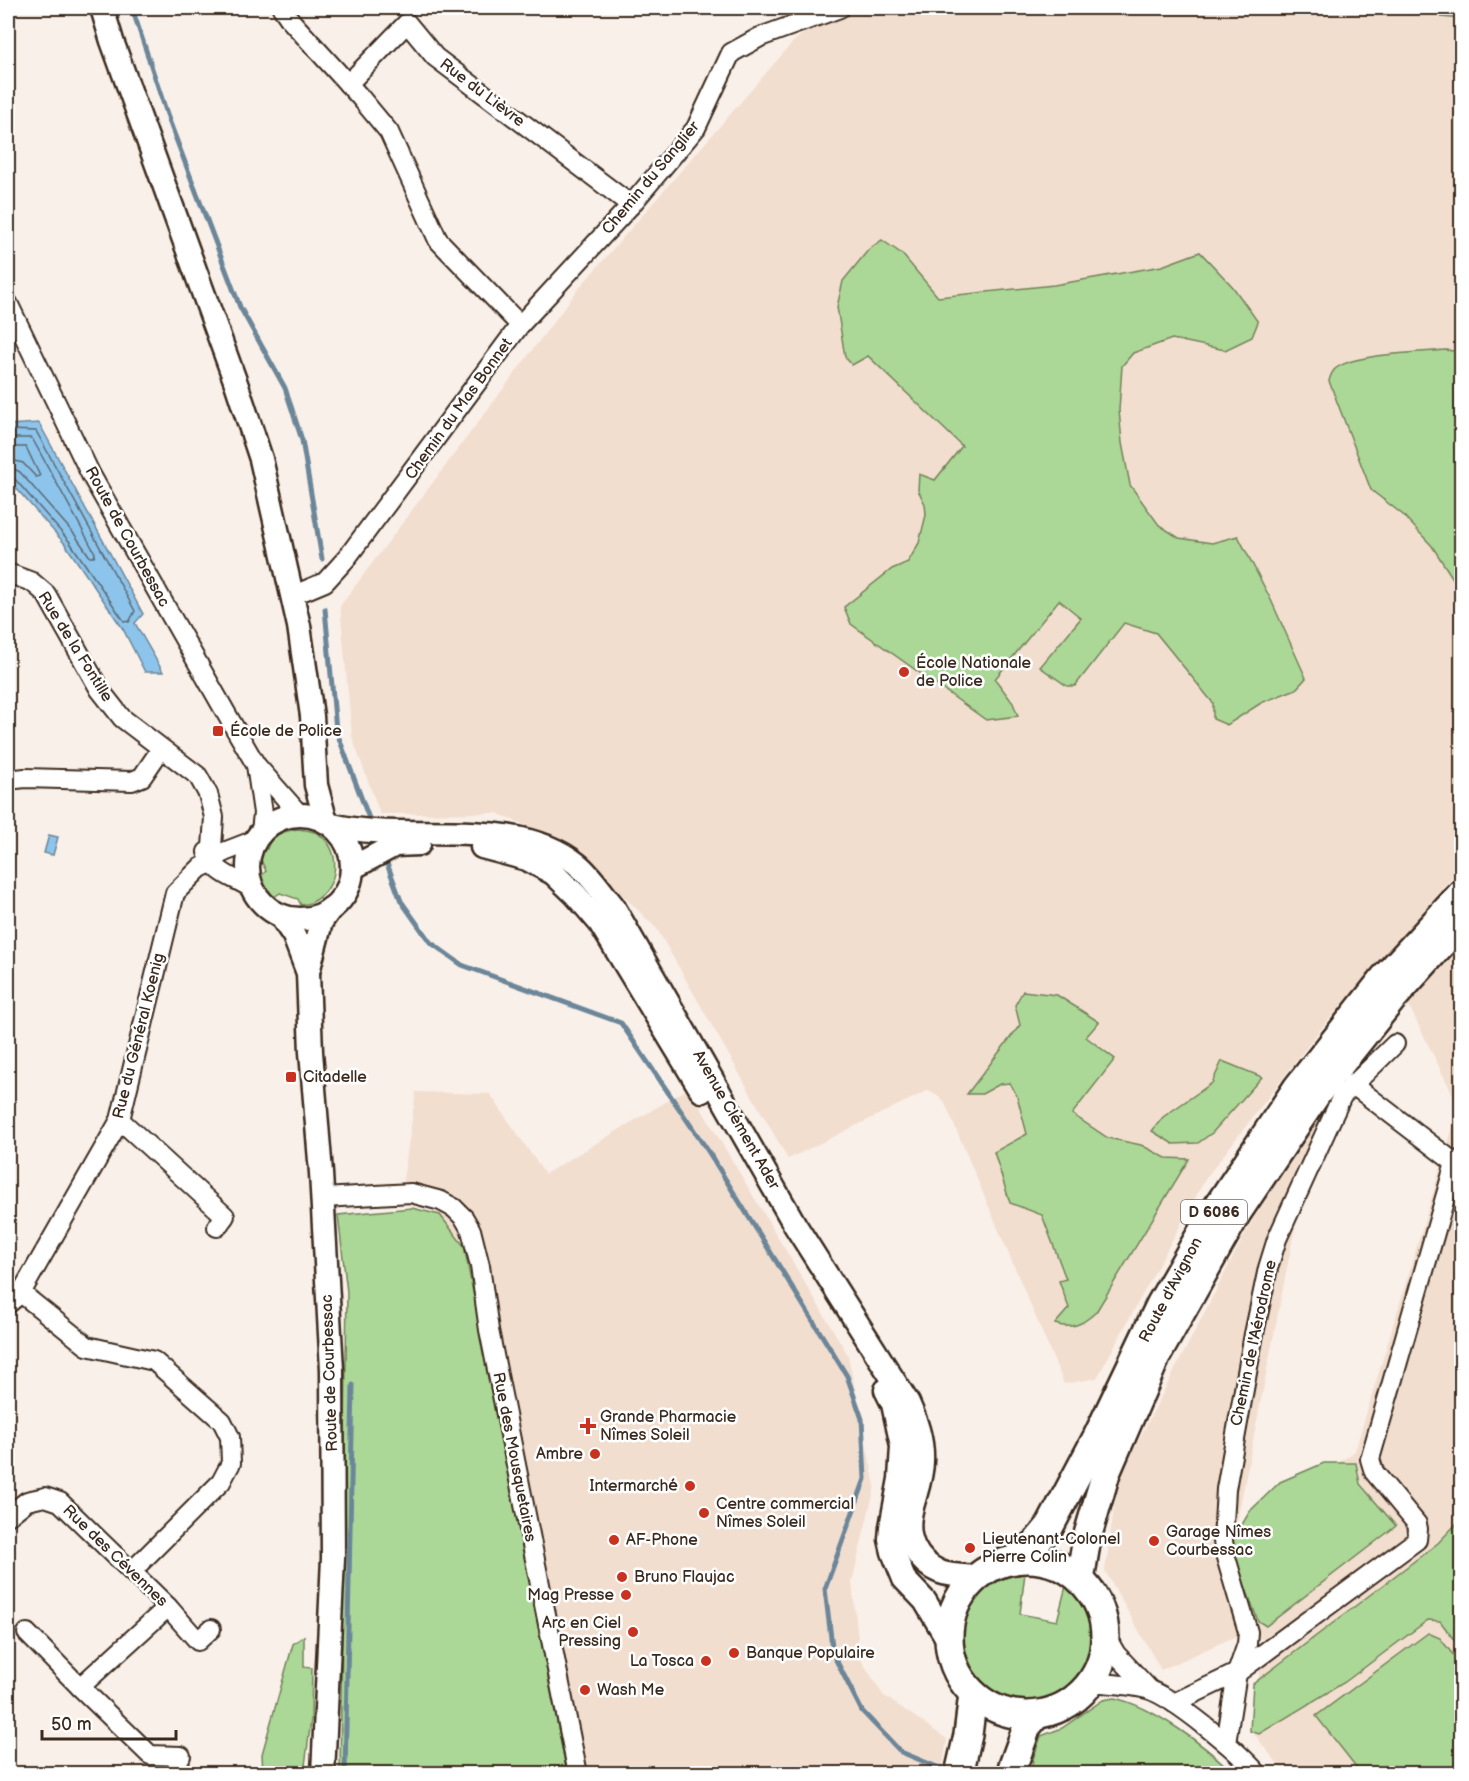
<svg xmlns="http://www.w3.org/2000/svg" width="1469" height="1781" font-family="'Balsamiq Sans',sans-serif">
<style>
.built{fill:#f2decf}
.green{fill:#abd896;stroke:#73815a;stroke-width:1.5}
.water{fill:#8cc4eb;stroke:#6c8699;stroke-width:1.5}
.lines{fill:none;stroke-linecap:round;stroke-linejoin:round}
.shore{stroke:#5b6870;stroke-width:1.5}
.stream{stroke:#6c8699;stroke-width:5}
.minor-casing{stroke:#3b2a1e;stroke-width:22}
.tertiary-casing{stroke:#3b2a1e;stroke-width:27}
.primary-casing{stroke:#3b2a1e;stroke-width:32}
.minor{stroke:#fff;stroke-width:18}
.tertiary{stroke:#fff;stroke-width:22}
.primary{stroke:#fff;stroke-width:27}
.poi-dot{fill:#c8321e;stroke:#fff;stroke-width:2}
.labels{text-anchor:middle;dominant-baseline:central;stroke-width:5;stroke-linejoin:round;paint-order:stroke}
.shield{fill:#fff;stroke:#766a62;stroke-width:1.5}
.shield-label{font-size:15px;font-weight:bold;fill:#3b2a1e}
.street-label{font-size:16px;fill:#3b2a1e;stroke:#fff}
.poi-label{font-size:16px;fill:#3b2a1e;stroke:#fff;text-anchor:start}
</style>
<rect width="100%" height="100%" fill="#f9f0e9"/>
<filter id="ink" filterUnits="userSpaceOnUse"><feTurbulence type="fractalNoise" baseFrequency=".0167" numOctaves="2"/><feDisplacementMap in="SourceGraphic" scale="12" xChannelSelector="R" yChannelSelector="G"/><feConvolveMatrix kernelMatrix="1 2 1 2 8 2 1 2 1" color-interpolation-filters="sRGB"/></filter>
<g filter="url(#ink)">
<g class="built">
<polygon points="833,8 1461,8 1461,868 1320,1030 1206,1178 1097,1378 1064,1384 944,1101 929,1090 788,1159 657,929 573,846 497,813 380,814 352,737 340,606 579,288 793,42"/>
<polygon points="1461,942 1461,1773 1285,1773 1254,1734 1256,1696 1264,1639 1234,1637 1161,1670 1105,1571 1118,1480 1248,1228 1317,1116 1234,1537 1355,1451 1459,1107 1404,996"/>
<polygon points="689,1088 848,1355 875,1486 852,1582 860,1658 883,1695 947,1739 942,1773 567,1773 464,1246 440,1215 403,1180 416,1092 490,1094 545,1174"/>
</g>
<g class="green">
<polygon points="1446,8 1461,8 1461,19 1441,17 1438,12"/>
<polygon points="882,240 902,254 938,297 1054,285 1162,266 1200,252 1233,287 1258,322 1252,337 1225,350 1172,339 1133,353 1122,366 1119,410 1122,443 1130,485 1159,525 1179,538 1212,543 1238,536 1271,600 1306,678 1296,689 1261,703 1227,725 1213,719 1213,703 1156,633 1124,623 1075,686 1067,686 1040,667 1081,618 1059,600 995,679 1013,703 1018,716 986,720 851,624 844,607 892,569 908,562 919,543 926,515 925,504 918,490 919,474 935,480 962,446 868,356 852,365 845,357 837,307 843,281 869,249"/>
<path d="M1446,350L1461,352V591L1432,546L1402,514L1371,490L1329,381C1330,377 1332,372 1335,369C1355,353 1420,353 1446,350Z"/>
<path d="M298,829C304,830 311,830 317,833C343,848 339,888 314,901C311,904 305,904 301,905L298,899L280,893L274,897L265,887L259,871L263,874L266,871L261,860L264,849H267C271,834 284,831 298,829Z"/>
<path d="M1023,991L1057,995L1099,1022L1086,1037L1115,1059L1072,1114L1108,1138L1141,1145L1166,1158L1189,1159L1096,1312C1083,1324 1072,1330 1055,1324L1069,1308L1059,1281L1066,1279L1042,1215L1010,1203L994,1152L1027,1134L1017,1096L1010,1083L1000,1084L982,1094H967L1020,1025L1015,1005Z"/>
<polygon points="1222,1061 1262,1077 1212,1133 1198,1143 1173,1144 1152,1131 1163,1117 1212,1083"/>
<polygon points="412,1208 440,1215 464,1246 567,1773 340,1773 347,1292 338,1215"/>
<polygon points="1324,1463 1356,1463 1360,1484 1396,1526 1266,1626 1258,1621 1230,1545 1250,1511 1280,1482"/>
<polygon points="1461,1519 1461,1649 1440,1621 1428,1620 1345,1682 1259,1734 1250,1731 1253,1684 1438,1543"/>
<path d="M1025,1573L1020,1614L1057,1621L1066,1586C1088,1609 1096,1627 1087,1660C1083,1673 1072,1683 1061,1691C1052,1698 1039,1701 1027,1701C969,1699 940,1626 987,1588C998,1579 1011,1576 1025,1573Z"/>
<polygon points="1428,1633 1440,1638 1461,1665 1461,1773 1361,1773 1316,1716"/>
<polygon points="304,1636 304,1667 312,1668 311,1720 304,1773 263,1773 262,1754 293,1644"/>
<path d="M1114,1698C1152,1706 1205,1745 1233,1773H1031L1033,1759L1041,1736L1062,1728L1103,1700Z"/>
</g>
<g class="water">
<polygon points="39,423 143,614 135,623 163,672 145,672 123,629 65,544 8,479 8,425"/>
<polygon points="49,835 58,837 53,855 44,853"/>
</g>
<g class="lines">
<g class="shore">
<polyline points="8,430 36,431 135,611 129,622 124,621 69,541 14,478 8,475"/>
<polyline points="8,438 32,438 95,553 94,557 90,557 75,535 20,472 14,469 8,468"/>
<polyline points="8,447 26,447 40,476 36,477 23,463 8,459"/>
</g>
<g class="stream">
<polyline points="132,8 170,123 240,307 285,388 302,440 322,559"/>
<polyline points="325,609 336,730 370,821"/>
<polyline points="386,861 401,901 430,942 462,965 621,1023 708,1151 847,1376 862,1419 865,1479 825,1589 833,1654 862,1711 901,1752 937,1767"/>
<polyline points="345,1774 353,1385"/>
</g>
<defs>
<g id="minor">
<polyline points="282,8 291,21 360,97 389,132 438,240 520,325 346,559 325,582 294,595"/>
<polyline points="348,84 407,23 435,57 631,205"/>
<polyline points="8,303 91,475 230,720 256,765 300,815"/>
<polyline points="520,325 631,205 696,128 731,53 760,37 840,8"/>
<polyline points="8,573 32,582 46,594 100,690 122,718 198,776 208,794 214,817 211,863"/>
<polyline points="256,765 263,813 261,832"/>
<polyline points="8,780 25,778 132,781 142,777 161,749"/>
<path d="M207,852C216,876 234,876 254,890"/>
<polyline points="120,1120 225,1216 217,1227"/>
<polyline points="323,1198 411,1193 441,1201 454,1208 464,1218 471,1230 480,1266 489,1330 578,1774"/>
<polyline points="21,1293 87,1346 154,1361 222,1421 230,1437 231,1463 221,1482 132,1571"/>
<polyline points="8,1304 21,1293 120,1120 175,893 200,868 211,863 224,852 255,840"/>
<polyline points="8,1516 27,1501 45,1497 60,1502 168,1607 198,1641 211,1629"/>
<polyline points="168,1607 80,1687 150,1755 181,1756"/>
<polyline points="27,1633 80,1687"/>
<polyline points="1105,1635 1116,1654 1149,1689"/>
<path d="M1091,1682C1109,1684 1129,1684 1147,1689C1174,1697 1238,1751 1258,1774"/>
<polyline points="1174,1703 1237,1673 1417,1540 1418,1529 1417,1524 1374,1472 1370,1459 1455,1163 1352,1084"/>
<polyline points="1226,1743 1237,1673 1247,1644 1248,1632 1225,1554 1223,1541 1226,1489 1254,1334 1268,1268 1277,1239 1342,1096 1395,1044"/>
</g>
<g id="tertiary">
<polyline points="102,8 112,41 237,386 261,459 299,626 312,716 316,785 326,822"/>
<circle cx="300" cy="867" r="52"/>
<path d="M332,825C406,844 514,813 577,864C591,875 602,893 613,906L795,1225L908,1403C916,1421 923,1440 922,1461C922,1478 915,1494 911,1511C905,1537 915,1561 940,1572C951,1576 966,1576 977,1577"/>
<polyline points="482,847 527,859 553,873 575,894 600,923 702,1091"/>
<polyline points="352,868 395,845 419,844"/>
<polyline points="280,915 294,936 308,973 311,1052 321,1173 332,1370 333,1558 323,1774"/>
<polyline points="308,972 321,922 330,909"/>
<polyline points="886,1390 893,1404 902,1446 900,1479 891,1527 890,1539 893,1552 904,1579 925,1601 948,1640"/>
</g>
<g id="primary">
<circle cx="1027" cy="1637" r="78"/>
<polyline points="1015,1560 1035,1544 1050,1526 1097,1437 1160,1305 1210,1218 1297,1088 1385,977 1462,893"/>
<polyline points="1080,1580 1087,1538 1106,1473 1157,1355 1237,1213 1318,1092 1393,998 1462,921"/>
<polyline points="959,1774 968,1735 973,1694"/>
<polyline points="1010,1774 1027,1727 1036,1715"/>
</g>
</defs>
<use href="#minor" class="minor-casing"/>
<use href="#tertiary" class="tertiary-casing"/>
<use href="#primary" class="primary-casing"/>
<use href="#minor" class="minor"/>
<use href="#tertiary" class="tertiary"/>
<use href="#primary" class="primary"/>
</g>
</g>
<g class="poi-dot">
<circle cx="904" cy="672" r="6"/>
<rect x="212" y="725" width="12" height="12" rx="3"/>
<rect x="285" y="1071" width="12" height="12" rx="3"/>
<path d="M585 1417h6v6h6v6h-6v6h-6v-6h-6v-6h6z"/>
<circle cx="595" cy="1454" r="6"/>
<circle cx="690" cy="1486" r="6"/>
<circle cx="704" cy="1513" r="6"/>
<circle cx="614" cy="1540" r="6"/>
<circle cx="1154" cy="1541" r="6"/>
<circle cx="970" cy="1548" r="6"/>
<circle cx="622" cy="1577" r="6"/>
<circle cx="626" cy="1595" r="6"/>
<circle cx="633" cy="1632" r="6"/>
<circle cx="734" cy="1653" r="6"/>
<circle cx="706" cy="1661" r="6"/>
<circle cx="585" cy="1690" r="6"/>
</g>
<g class="labels">
<rect class="shield" x="1181" y="1200" width="66" height="24" rx="4.5"/>
<g class="shield-label">
<text x="1214" y="1212">D 6086</text>
</g>
<g class="street-label">
<text transform="translate(482 93) rotate(37)">Rue du Lièvre</text>
<text transform="translate(651 178) rotate(-50)">Chemin du Sanglier</text>
<text transform="translate(459 409) rotate(-54)">Chemin du Mas Bonnet</text>
<text transform="translate(127 537) rotate(61)">Route de Courbessac</text>
<text transform="translate(75 647) rotate(58)">Rue de la Fontille</text>
<text transform="translate(139 1036) rotate(-76)">Rue du Général Koenig</text>
<text transform="translate(736 1120) rotate(60)">Avenue Clément Ader</text>
<text transform="translate(1171 1290) rotate(-62)">Route d'Avignon</text>
<text transform="translate(1254 1343) rotate(-78)">Chemin de l'Aérodrome</text>
<text transform="translate(330 1373) rotate(-92)">Route de Courbessac</text>
<text transform="translate(514 1457) rotate(79)">Rue des Mousquetaires</text>
<text transform="translate(115 1556) rotate(44)">Rue des Cévennes</text>
</g>
<g class="poi-label">
<text x="916" y="663">École Nationale<tspan x="916" dy="18">de Police</tspan></text>
<text x="230" y="731">École de Police</text>
<text x="303" y="1077">Citadelle</text>
<text x="600" y="1417">Grande Pharmacie<tspan x="600" dy="18">Nîmes Soleil</tspan></text>
<text x="583" y="1454" text-anchor="end">Ambre</text>
<text x="678" y="1486" text-anchor="end">Intermarché</text>
<text x="716" y="1504">Centre commercial<tspan x="716" dy="18">Nîmes Soleil</tspan></text>
<text x="1166" y="1532">Garage Nîmes<tspan x="1166" dy="18">Courbessac</tspan></text>
<text x="982" y="1539">Lieutenant-Colonel<tspan x="982" dy="18">Pierre Colin</tspan></text>
<text x="626" y="1540">AF-Phone</text>
<text x="634" y="1577">Bruno Flaujac</text>
<text x="614" y="1595" text-anchor="end">Mag Presse</text>
<text x="621" y="1623" text-anchor="end">Arc en Ciel<tspan x="621" dy="18">Pressing</tspan></text>
<text x="746" y="1653">Banque Populaire</text>
<text x="694" y="1661" text-anchor="end">La Tosca</text>
<text x="597" y="1690">Wash Me</text>
</g>
</g>
<rect width="1469" height="1781" fill="none" stroke="#fff" stroke-width="30"/>
<rect x="15" y="15" width="1439" height="1751" fill="none" stroke="#3b2a1e" stroke-width="2" filter="url(#ink)"/>
<path d="M42 1730v9h134v-9" fill="none" stroke="#3b2a1e" stroke-width="3"/>
<text x="51" y="1730" font-size="18" fill="#3b2a1e" stroke="#ffffff" stroke-width="4.5" paint-order="stroke">50 m</text>
</svg>
